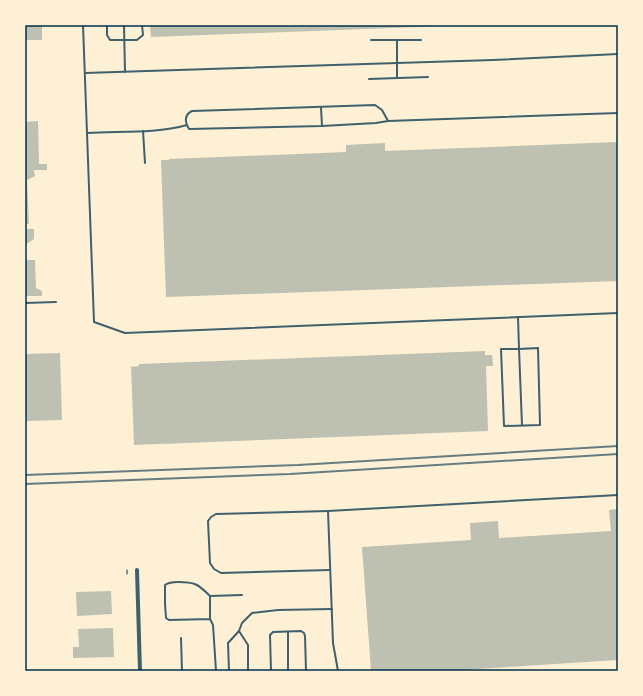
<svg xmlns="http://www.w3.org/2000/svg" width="643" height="696" font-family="'Fira Sans',sans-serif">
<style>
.building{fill:#bec0b2}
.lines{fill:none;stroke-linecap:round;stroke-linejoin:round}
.path{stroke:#003049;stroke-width:1}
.service{stroke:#3f606c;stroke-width:2}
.minor{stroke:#3f606c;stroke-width:4}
.rail{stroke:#657d81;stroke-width:2}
.neatline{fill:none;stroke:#003049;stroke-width:1.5}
</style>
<rect width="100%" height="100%" fill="#fdf0d5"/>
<g class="building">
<rect x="25" y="25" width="17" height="15"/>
<polygon points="150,25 444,25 444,26 151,37"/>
<polygon points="38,121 39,164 47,164 47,170 34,170 35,176 27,180 29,224 25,224 25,122"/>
<polygon points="618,142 618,281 166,297 161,160 169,160 169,159 346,152 346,145 385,143 385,151"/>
<polygon points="25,229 34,229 34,239 25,245"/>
<polygon points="25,253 26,253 27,260 35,260 36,288 42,291 42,296 25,296"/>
<polygon points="485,351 485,355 492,355 493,366 486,366 488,431 134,445 131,367 139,366 139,364"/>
<polygon points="60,353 62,420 25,421 25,354"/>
<polygon points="618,509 618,660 448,671 371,671 362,547 471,540 470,523 498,521 499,538 611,531 609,510"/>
<polygon points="111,591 112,614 77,616 76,592"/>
<polygon points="113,628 114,657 73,658 73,647 79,647 78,629"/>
</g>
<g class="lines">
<polyline class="path" points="127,570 127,574"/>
<g class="service">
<polyline points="83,25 94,322 125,333 618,313"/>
<polyline points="107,25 107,35 110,40 137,40 143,35 142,25"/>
<polyline points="124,25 125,72"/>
<polyline points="371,40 421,40"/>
<polyline points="85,73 493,60 618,54"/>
<polyline points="397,78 397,40"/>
<polyline points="369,79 428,77"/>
<polyline points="321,107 322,126"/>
<path d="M388,121L382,110L375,105L192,111C185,114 184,122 189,129L322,126L376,123L388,121L618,113"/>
<polyline points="143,131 145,163"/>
<path d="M87,133C120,131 155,134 187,125"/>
<polyline points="25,303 56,302"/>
<polyline points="518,317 519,349 538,348 540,425 504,426 501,349 519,349 522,425"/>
<polyline points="328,511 216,514 211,517 208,521 210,563 214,569 221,573 330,570"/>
<polyline points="210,596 242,595"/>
<path d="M210,619L169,620L166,618L165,604V585C169,582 173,582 178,582C195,582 198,584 210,596V619L213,625L216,671"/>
<polyline points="239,631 248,645 248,671"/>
<polyline points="288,632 288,671"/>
<polyline points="181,638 182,671"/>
<polyline points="229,671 228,643 239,631 242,623 252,613 278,610 332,609"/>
<polyline points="271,671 270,635 273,632 301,631 304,633 305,636 306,671"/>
<polyline points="338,671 333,643 328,511 618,495"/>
</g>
<polyline class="minor" points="137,570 140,671"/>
<g class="rail">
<polyline points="25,475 298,465 618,446"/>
<polyline points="25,484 290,474 618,454"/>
</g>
</g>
<rect width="643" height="696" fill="none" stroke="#fdf0d5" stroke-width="52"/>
<rect x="26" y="26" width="591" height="644" class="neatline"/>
</svg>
